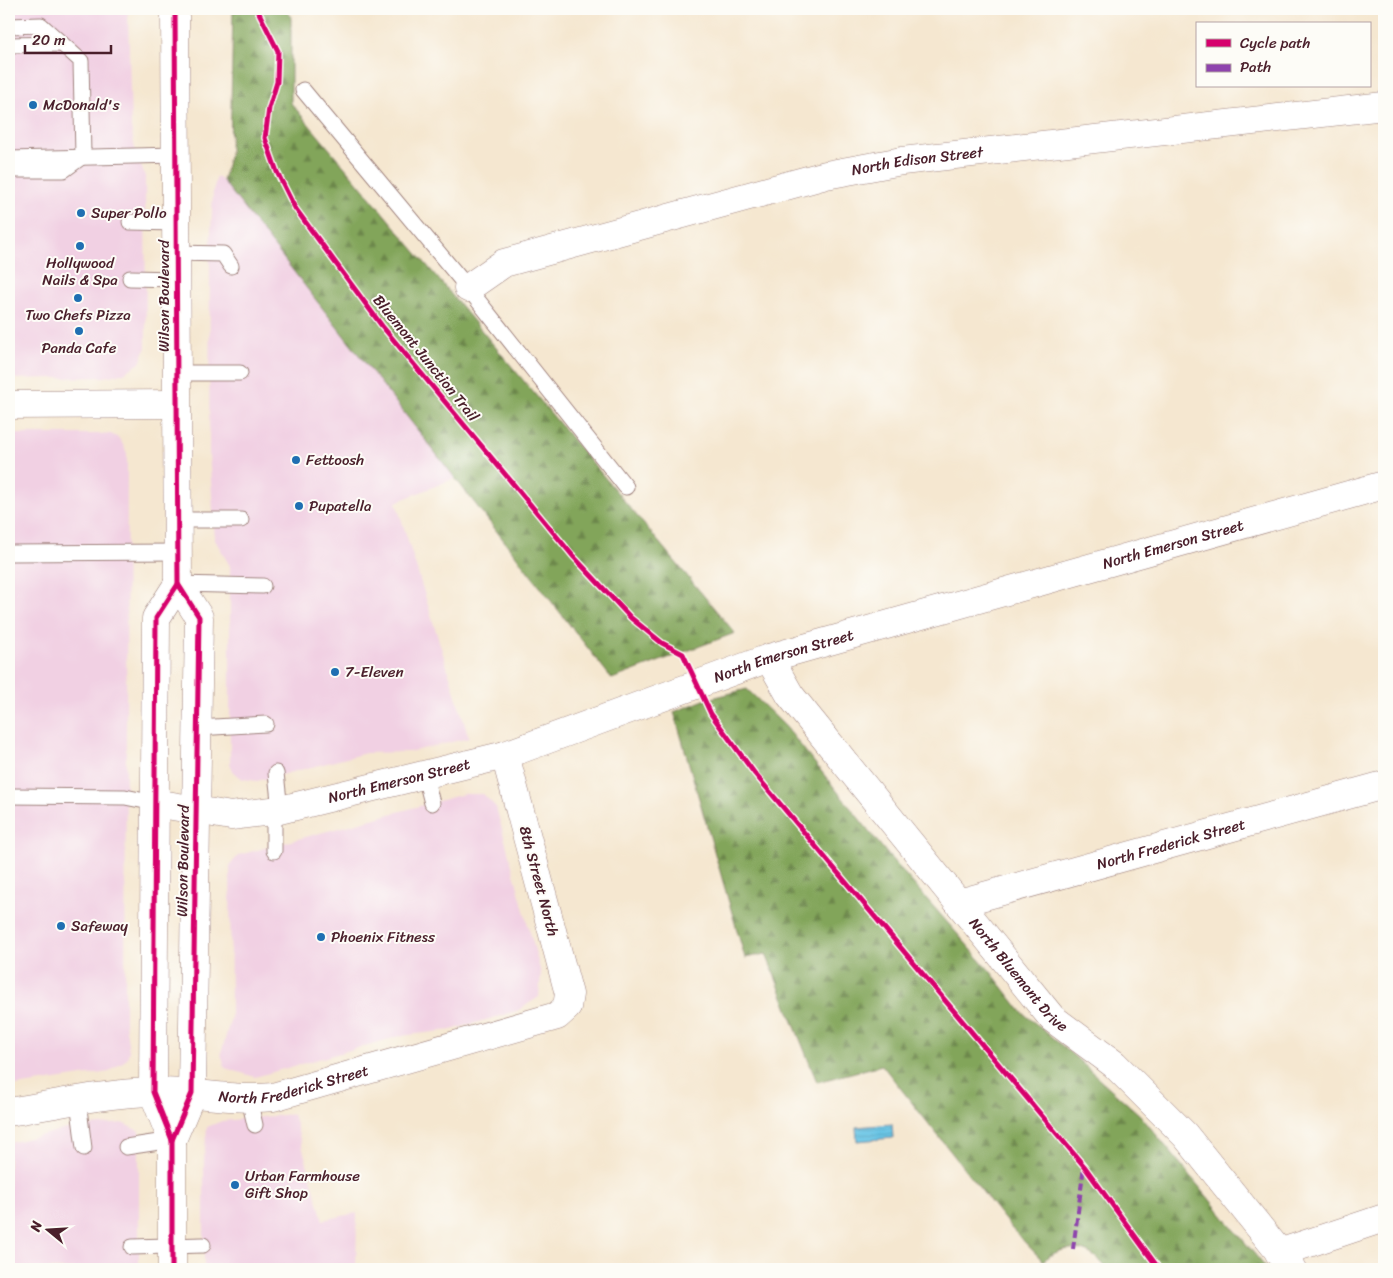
<svg xmlns="http://www.w3.org/2000/svg" width="1393" height="1278" font-family="Sriracha,sans-serif">
<style>
.built{fill:#f1d0e3}
.forest{fill:url(#forest-firs);stroke:#666242}
.water{fill:url(#water-rules);stroke:#597288}
.lines{fill:none;stroke-linecap:round;stroke-linejoin:round}
.lane-casing{stroke:#a0837e;stroke-width:17}
.street-casing{stroke:#a0837e;stroke-width:29}
.secondary-casing{stroke:#a0837e;stroke-width:29}
.lane{stroke:#fff;stroke-width:15}
.street{stroke:#fff;stroke-width:28}
.secondary{stroke:#fff;stroke-width:28}
.quiet{stroke:#8e44ad;stroke-width:4;stroke-dasharray:8 4;stroke-linecap:butt}
.cycleway-casing{stroke:#fdfcf7;stroke-width:8}
.cycleway{stroke:#d6006c;stroke-width:5}
.poi-dot{fill:#1f6fb2;stroke:#fdfcf7;stroke-width:2}
.labels{text-anchor:middle;dominant-baseline:central;stroke-width:4;stroke-linejoin:round;paint-order:stroke}
.poi-label{font-size:15px;fill:#4a1f2b;stroke:#fdfcf7;text-anchor:start}
.street-label{font-size:15px;fill:#4a1f2b;stroke:#fdfcf7}
</style>
<defs>
<pattern id="forest-firs" width="22" height="20" patternUnits="userSpaceOnUse" patternTransform="scale(1.25)"><rect width="22" height="20" fill="#82a55a"/><path d="M5 1l3.5 6h-7zM16 11l3.5 6h-7z" fill="#6c864b"/></pattern>
<pattern id="water-rules" width="6" height="5" patternUnits="userSpaceOnUse" patternTransform="scale(1.25)"><rect width="6" height="5" fill="#68c5e6"/><path d="M0 2.5h6" fill="none" stroke="#5ca9c5"/></pattern>
</defs>
<rect width="100%" height="100%" fill="#fdfcf7"/>
<filter id="ink" filterUnits="userSpaceOnUse"><feTurbulence type="fractalNoise" baseFrequency=".02" numOctaves="2"/><feDisplacementMap in="SourceGraphic" scale="10" xChannelSelector="R" yChannelSelector="G"/><feConvolveMatrix kernelMatrix="1 2 1 2 8 2 1 2 1" color-interpolation-filters="sRGB"/></filter>
<filter id="wash" filterUnits="userSpaceOnUse"><feTurbulence type="fractalNoise" baseFrequency=".0096" numOctaves="4" result="noise"/><feDisplacementMap in="SourceGraphic" scale="20" xChannelSelector="R" yChannelSelector="G"/><feGaussianBlur stdDeviation="1.12" result="paint"/><feColorMatrix in="noise" values="0 0 0 0 0 0 0 0 0 0 0 0 0 0 0 0 0 1.4 0 .05"/><feComposite in="paint" operator="in"/></filter>
<g filter="url(#wash)">
<rect width="100%" height="100%" fill="#f5e7d0"/>
<g class="built">
<polygon points="9,9 128,9 131,128 136,155 145,175 146,347 140,363 124,373 104,377 9,379"/>
<polygon points="217,176 223,181 455,478 396,502 469,738 409,752 366,753 257,781 243,779 233,772 230,763 230,566 215,540 209,452 210,254 213,191"/>
<polygon points="9,434 111,434 120,439 127,453 125,1021 129,1051 127,1059 109,1072 9,1087"/>
<polygon points="464,794 483,794 496,807 541,973 539,997 517,1011 451,1030 400,1036 255,1077 225,1068 221,1054 231,1017 230,865 239,855"/>
<polygon points="293,1114 323,1220 357,1213 356,1269 204,1269 204,1160 207,1127 222,1121"/>
<polygon points="122,1123 139,1131 139,1269 9,1269 9,1143 71,1128"/>
</g>
<g class="forest">
<polygon points="233,9 285,9 291,16 291,103 735,633 612,679 223,181 230,153"/>
<path d="M747,689L786,727L889,856L991,972L1022,1012L1073,1055L1140,1115L1267,1269H1107C1090,1246 1065,1242 1043,1261L1012,1229L882,1065L817,1082L766,954L745,958L674,712L704,700Z"/>
</g>
<polygon class="water" points="892,1124 893,1138 857,1141 856,1127"/>
</g>
<g filter="url(#ink)">
<g class="lines">
<defs>
<g id="lane">
<polyline points="9,26 41,25 81,61 83,156"/>
<polyline points="9,45 62,44"/>
<polyline points="303,90 468,288 626,487"/>
<polyline points="9,159 176,155"/>
<polyline points="9,170 64,170 83,156"/>
<polyline points="130,222 176,223"/>
<polyline points="176,253 223,254 231,266"/>
<polyline points="130,278 176,279"/>
<polyline points="177,373 240,373"/>
<polyline points="177,520 241,520"/>
<polyline points="9,553 177,552"/>
<polyline points="178,584 263,586"/>
<polyline points="197,728 266,724"/>
<polyline points="276,773 280,810"/>
<polyline points="425,776 432,803"/>
<polyline points="9,796 125,797 155,803"/>
<polyline points="274,811 274,851"/>
<polyline points="249,1099 255,1125"/>
<polyline points="78,1101 84,1148"/>
<polyline points="126,1147 172,1140"/>
<polyline points="132,1247 203,1245"/>
</g>
<g id="street">
<path id="s1" d="M468,288L504,263L826,175L902,161L1384,106"/>
<polyline points="9,405 176,404"/>
<path id="s2" d="M769,658L790,695L1052,1018L1114,1064L1185,1135L1293,1269"/>
<path id="s3" d="M155,803L231,816L280,810L505,755L769,658L1384,485"/>
<path id="s4" d="M959,903L1384,785"/>
<path id="s5" d="M9,1112C56,1104 105,1093 154,1092C194,1091 233,1101 273,1097L557,1016L567,1007L569,994L505,755"/>
<polyline points="1279,1253 1384,1218"/>
</g>
<g id="secondary">
<polyline points="172,1140 192,1093 199,617 178,584 175,9"/>
<polyline points="172,1269 172,1140 153,1092 156,618 178,584"/>
</g>
</defs>
<use href="#lane" class="lane-casing"/>
<use href="#street" class="street-casing"/>
<use href="#secondary" class="secondary-casing"/>
<use href="#lane" class="lane"/>
<use href="#street" class="street"/>
<use href="#secondary" class="secondary"/>
<polyline class="quiet" points="1073,1249 1084,1166"/>
<defs>
<g id="cycleway">
<polyline points="257,9 278,51 277,82 269,108 265,138 277,172 295,208 382,326 573,556 631,618 662,643 683,654 711,714 755,774 1084,1166 1159,1269"/>
<polyline points="172,1140 192,1093 199,617 178,584 175,9"/>
<polyline points="172,1269 172,1140 153,1092 156,618 178,584"/>
</g>
</defs>
<use href="#cycleway" class="cycleway-casing"/>
<use href="#cycleway" class="cycleway"/>
</g>
</g>
<g class="poi-dot">
<circle cx="33" cy="105" r="5"/>
<circle cx="81" cy="213" r="5"/>
<circle cx="80" cy="246" r="5"/>
<circle cx="78" cy="298" r="5"/>
<circle cx="79" cy="331" r="5"/>
<circle cx="296" cy="460" r="5"/>
<circle cx="299" cy="506" r="5"/>
<circle cx="335" cy="672" r="5"/>
<circle cx="61" cy="926" r="5"/>
<circle cx="321" cy="937" r="5"/>
<circle cx="235" cy="1185" r="5"/>
</g>
<g class="labels">
<g class="poi-label">
<text x="43" y="105">McDonald's</text>
<text x="91" y="213">Super Pollo</text>
<text x="80" y="263" text-anchor="middle">Hollywood<tspan x="80" dy="17">Nails &amp; Spa</tspan></text>
<text x="78" y="315" text-anchor="middle">Two Chefs Pizza</text>
<text x="79" y="348" text-anchor="middle">Panda Cafe</text>
<text x="306" y="460">Fettoosh</text>
<text x="309" y="506">Pupatella</text>
<text x="345" y="672">7-Eleven</text>
<text x="71" y="926">Safeway</text>
<text x="331" y="937">Phoenix Fitness</text>
<text x="245" y="1176">Urban Farmhouse<tspan x="245" dy="17">Gift Shop</tspan></text>
</g>
<g class="street-label">
<text stroke="none"><textPath href="#s1" startOffset="470">North Edison Street</textPath></text>
<text transform="translate(164 296) rotate(-90)">Wilson Boulevard</text>
<text transform="translate(426 358) rotate(51)">Bluemont Junction Trail</text>
<text stroke="none"><textPath href="#s3" startOffset="1059">North Emerson Street</textPath></text>
<text stroke="none"><textPath href="#s3" startOffset="654">North Emerson Street</textPath></text>
<text stroke="none"><textPath href="#s3" startOffset="249">North Emerson Street</textPath></text>
<text stroke="none"><textPath href="#s4" startOffset="220">North Frederick Street</textPath></text>
<text transform="translate(183 861) rotate(-89)">Wilson Boulevard</text>
<text transform="translate(539 881) rotate(75)">8th Street North</text>
<text stroke="none"><textPath href="#s2" startOffset="404">North Bluemont Drive</textPath></text>
<text stroke="none"><textPath href="#s5" startOffset="288">North Frederick Street</textPath></text>
</g>
</g>
<rect width="1393" height="1278" fill="none" stroke="#fdfcf7" stroke-width="30"/>
<rect x="1196" y="22" width="175" height="65" fill="#fdfcf7" stroke="#b5a4a5"/>
<rect x="1206" y="39" width="25" height="8" fill="#d6006c" stroke="#b5a4a5"/>
<text x="1240" y="48" font-size="15" fill="#4a1f2b">Cycle path</text>
<rect x="1206" y="64" width="25" height="8" fill="#8e44ad" stroke="#b5a4a5"/>
<text x="1240" y="72" font-size="15" fill="#4a1f2b">Path</text>
<g transform="translate(48 1230) rotate(288)" stroke="#fdfcf7" stroke-width="4" paint-order="stroke">
<path d="M0-4L9 19L0 12L-9 19Z" fill="#4a1f2b"/>
<text y="-8" font-size="14" font-weight="bold" text-anchor="middle" fill="#4a1f2b">N</text>
</g>
<path d="M25 45v8h86v-8" fill="none" stroke="#4a1f2b" stroke-width="2.5"/>
<text x="32" y="45" font-size="15" fill="#4a1f2b" stroke="#fdfcf7" stroke-width="4" paint-order="stroke">20 m</text>
</svg>
